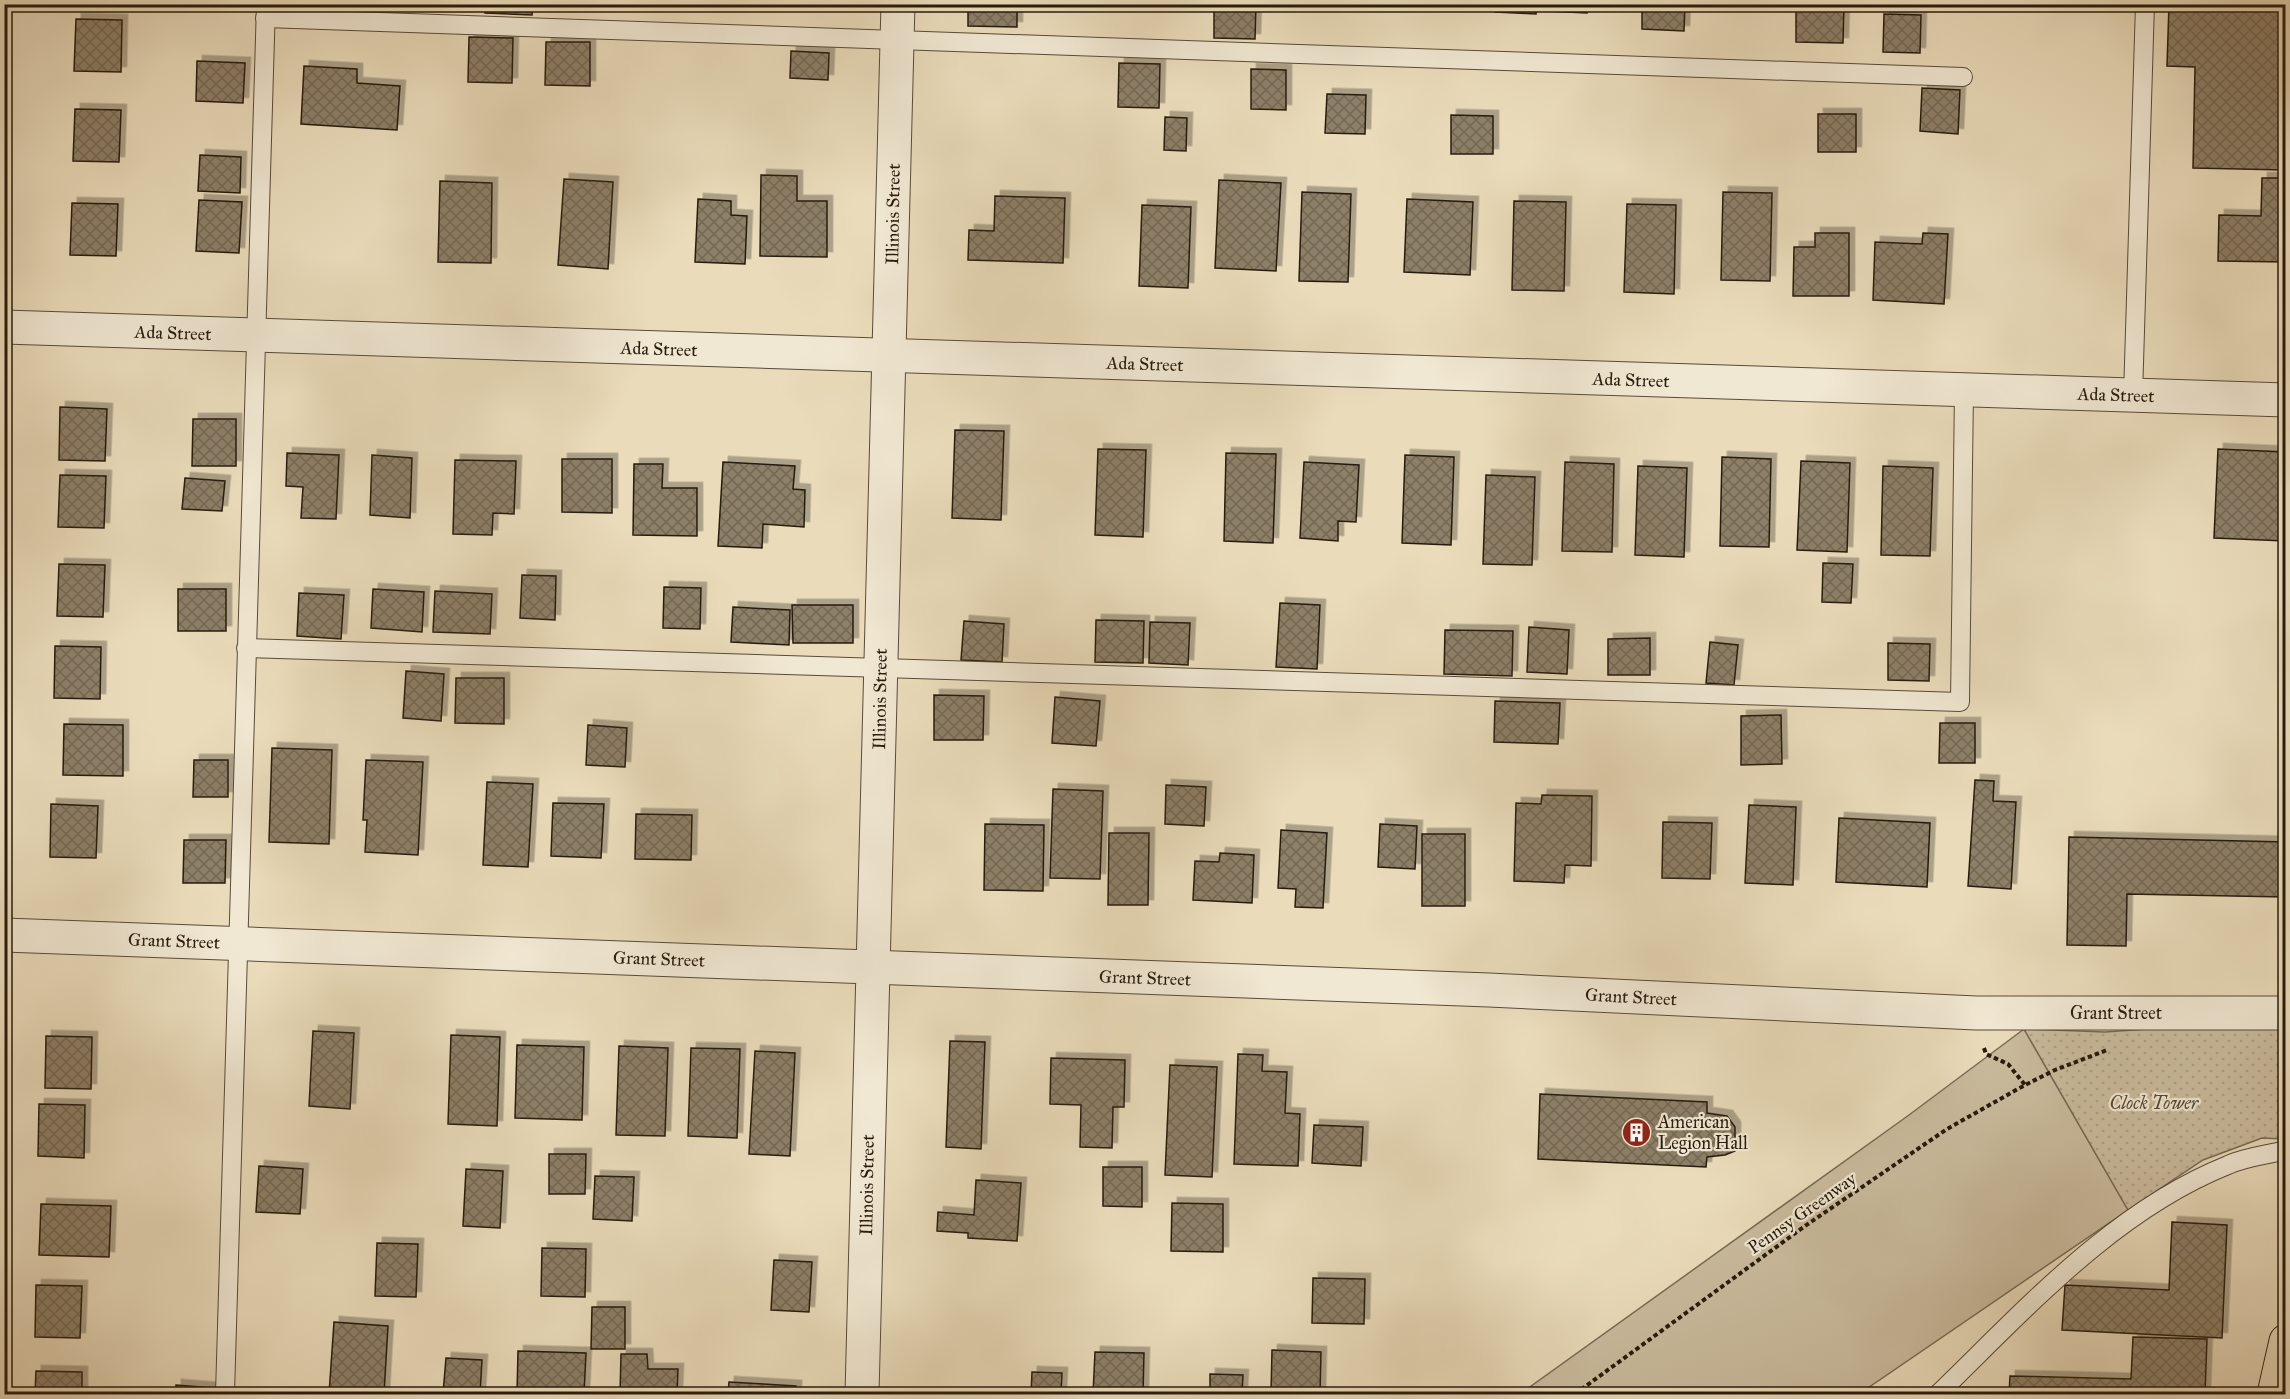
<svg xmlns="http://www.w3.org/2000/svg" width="2290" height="1399" font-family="'IM FELL Great Primer',serif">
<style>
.grass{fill:#c9bb9d;stroke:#786b54;stroke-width:1.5}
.park{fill:url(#park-dots);stroke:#786b54;stroke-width:1.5}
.building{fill:url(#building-cross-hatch);stroke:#281b0c;stroke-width:1.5;filter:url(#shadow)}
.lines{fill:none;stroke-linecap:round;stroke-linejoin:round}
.service-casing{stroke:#584b38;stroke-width:20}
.minor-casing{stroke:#584b38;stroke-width:35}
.primary-casing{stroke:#281b0c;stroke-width:35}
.path{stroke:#281b0c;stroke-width:4;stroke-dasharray:4.5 3;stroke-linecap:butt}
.service{stroke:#f1e8d3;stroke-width:18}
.minor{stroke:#f1e8d3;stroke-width:33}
.primary{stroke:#eadcbb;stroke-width:33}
.labels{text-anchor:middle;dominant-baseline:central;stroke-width:4.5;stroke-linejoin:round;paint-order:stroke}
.street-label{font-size:18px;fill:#281b0c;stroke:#f1e8d3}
.park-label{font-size:18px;font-style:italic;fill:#584b38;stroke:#f1e8d3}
.poi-label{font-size:18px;fill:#281b0c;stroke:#f1e8d3;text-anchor:start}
</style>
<defs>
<pattern id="park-dots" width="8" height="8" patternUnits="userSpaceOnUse" patternTransform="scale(1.5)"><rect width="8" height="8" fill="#c9bb9d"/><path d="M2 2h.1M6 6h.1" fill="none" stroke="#ada086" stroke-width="1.8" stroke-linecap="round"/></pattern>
<pattern id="building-cross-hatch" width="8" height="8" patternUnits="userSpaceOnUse" patternTransform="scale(1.5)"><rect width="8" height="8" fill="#8d7f67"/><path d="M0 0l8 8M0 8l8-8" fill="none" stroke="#736753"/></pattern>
<filter id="shadow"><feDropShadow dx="5.5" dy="-5.5" stdDeviation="0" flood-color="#0004"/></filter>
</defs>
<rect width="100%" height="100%" fill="#eadcbb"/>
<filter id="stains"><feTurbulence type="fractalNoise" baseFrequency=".00333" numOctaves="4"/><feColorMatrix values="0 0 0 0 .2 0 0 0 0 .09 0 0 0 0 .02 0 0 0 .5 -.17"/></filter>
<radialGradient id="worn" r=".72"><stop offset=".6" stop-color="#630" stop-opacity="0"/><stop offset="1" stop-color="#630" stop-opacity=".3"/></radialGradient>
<polygon class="grass" points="2024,1029 2128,1210 1859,1394 1520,1394 1909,1115"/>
<polygon class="park" points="2247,1022 2278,1025 2285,1032 2284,1139 2262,1138 2203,1160 2128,1210 2024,1029 2105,1032"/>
<g class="building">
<polygon points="485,4 533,4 532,15 485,13"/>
<polygon points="619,4 682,4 682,11 619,8"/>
<rect x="702" y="4" width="54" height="7"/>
<polygon points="968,4 1017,4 1017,27 968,26"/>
<polygon points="1214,4 1256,4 1255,39 1214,38"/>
<polygon points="1414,4 1455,4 1455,9 1414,8"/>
<polygon points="1495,4 1537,4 1536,14 1495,12"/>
<polygon points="1546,4 1587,4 1587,13 1546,11"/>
<polygon points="1642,4 1685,4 1684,31 1642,29"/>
<polygon points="1796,4 1844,4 1843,43 1796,42"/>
<polygon points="2169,4 2286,4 2286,170 2193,168 2195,67 2167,66"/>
<polygon points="1884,14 1921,15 1920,53 1883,52"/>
<polygon points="76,19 122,20 121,72 74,71"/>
<polygon points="469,37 513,38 512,83 468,82"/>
<polygon points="546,42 590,42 590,86 545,85"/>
<polygon points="791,51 829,53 828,80 790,78"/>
<polygon points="197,61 245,63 243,103 196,101"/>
<polygon points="1119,63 1160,64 1159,108 1118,107"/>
<polygon points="304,66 357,69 357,83 400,86 397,130 301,124"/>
<polygon points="1251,69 1286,70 1286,110 1251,109"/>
<polygon points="1922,88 1960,90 1958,134 1920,131"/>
<polygon points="1327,94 1366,95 1365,134 1325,133"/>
<polygon points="75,109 121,110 119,162 73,161"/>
<rect x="1818" y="114" width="38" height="38"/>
<polygon points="1451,115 1493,116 1493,154 1451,154"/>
<polygon points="1165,117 1187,118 1186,151 1164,150"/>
<polygon points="200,155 241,157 240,193 198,191"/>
<polygon points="761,175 797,176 797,201 827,201 827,257 760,256"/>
<polygon points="2262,178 2286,178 2286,262 2218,261 2219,215 2261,216"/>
<polygon points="564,179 613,182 608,269 558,265"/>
<polygon points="1219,180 1281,183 1276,271 1215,268"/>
<polygon points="440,181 492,183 491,263 438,262"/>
<polygon points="1302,192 1351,194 1348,282 1299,281"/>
<polygon points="1723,192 1772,193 1770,281 1721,280"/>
<polygon points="995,196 1065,198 1063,263 968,260 969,230 994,231"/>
<polygon points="698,199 731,201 731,215 747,216 745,264 695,262"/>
<polygon points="1407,199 1473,202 1470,275 1404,272"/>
<polygon points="199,200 242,202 239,253 196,251"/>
<polygon points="1514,201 1566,202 1564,291 1512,290"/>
<polygon points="72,203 118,204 116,256 70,255"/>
<polygon points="1627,204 1676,205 1674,294 1624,292"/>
<polygon points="1142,205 1191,207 1188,288 1139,286"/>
<polygon points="1815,233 1849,233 1849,296 1793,296 1794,247 1815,247"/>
<polygon points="1923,233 1948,234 1944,304 1873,300 1875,242 1922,244"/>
<polygon points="2280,302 2286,302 2286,349 2279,349"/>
<polygon points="60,407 107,409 105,461 59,460"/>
<polygon points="193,419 236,419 236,466 192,466"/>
<polygon points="955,430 1004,431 1001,520 952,518"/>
<polygon points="1098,449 1146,450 1143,537 1095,535"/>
<polygon points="2218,449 2286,452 2286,541 2214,538"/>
<polygon points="287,453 339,455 336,519 301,518 303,487 286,486"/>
<polygon points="1226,453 1276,454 1273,543 1224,541"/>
<polygon points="372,455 412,458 410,518 370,515"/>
<polygon points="1405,455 1454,457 1451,545 1402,543"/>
<polygon points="1722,457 1771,459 1769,547 1720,546"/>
<polygon points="562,459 612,459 612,513 562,512"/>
<polygon points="455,460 516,461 514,514 493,513 492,535 453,534"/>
<polygon points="1801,461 1850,463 1847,552 1797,550"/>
<polygon points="723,462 795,466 793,489 805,490 804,527 763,524 762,548 718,546"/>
<polygon points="1304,462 1359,465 1356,522 1338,521 1338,541 1300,538"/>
<polygon points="1565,462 1614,464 1612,552 1562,551"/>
<polygon points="634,464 663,464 662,488 697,488 697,536 633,535"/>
<polygon points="1638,466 1687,468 1684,557 1635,555"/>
<polygon points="1883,466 1933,468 1930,556 1881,555"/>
<polygon points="60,475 106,476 104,528 58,527"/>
<polygon points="1486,475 1535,477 1532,565 1483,564"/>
<polygon points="185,478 225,481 222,511 182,509"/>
<polygon points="1823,563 1853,564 1851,603 1822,602"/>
<polygon points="59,564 105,565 103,617 57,616"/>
<polygon points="522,575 556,576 555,620 520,618"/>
<polygon points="664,587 701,588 700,629 663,628"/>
<rect x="178" y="589" width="48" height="42"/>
<polygon points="373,589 424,592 422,632 371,628"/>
<polygon points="435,591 492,594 490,634 433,632"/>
<polygon points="299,593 344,595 341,639 297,636"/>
<polygon points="1280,603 1320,605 1317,669 1276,667"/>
<polygon points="792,605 853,605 853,643 793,643"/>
<polygon points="733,607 790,610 789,645 731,642"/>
<polygon points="1096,620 1144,621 1143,663 1095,662"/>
<polygon points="964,621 1004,624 1002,662 961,660"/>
<polygon points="1150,622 1190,623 1188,665 1149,663"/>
<polygon points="1529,627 1569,630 1567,674 1527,672"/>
<polygon points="1445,630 1513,631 1512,676 1444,674"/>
<polygon points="1650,638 1650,675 1608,675 1608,639"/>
<polygon points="1710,642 1738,645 1734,685 1706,683"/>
<polygon points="1888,643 1930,644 1929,681 1888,680"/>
<polygon points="55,646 101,647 100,699 54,698"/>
<polygon points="406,671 444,674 441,721 403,718"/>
<polygon points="456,678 504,678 504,724 455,723"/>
<polygon points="934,695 984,696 983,740 934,740"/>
<polygon points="1055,697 1100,701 1096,746 1052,743"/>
<polygon points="1495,701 1560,703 1558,744 1494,742"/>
<polygon points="1781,715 1782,764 1741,765 1741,716"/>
<polygon points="1940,723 1975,723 1975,763 1939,763"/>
<polygon points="64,724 123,725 123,776 63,775"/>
<polygon points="588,725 627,728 625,767 586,765"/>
<polygon points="272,748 332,750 329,844 269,842"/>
<polygon points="194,760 228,760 228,797 193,797"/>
<polygon points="366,760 423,762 418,855 365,852 367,820 363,820"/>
<polygon points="1975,780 1994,781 1993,801 2016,802 2011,889 1968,886"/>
<polygon points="487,782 533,784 528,867 483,865"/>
<polygon points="1166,785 1206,787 1204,826 1165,824"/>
<polygon points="1053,789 1103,791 1100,879 1050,878"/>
<polygon points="1542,795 1592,796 1591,866 1565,865 1564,883 1514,881 1516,803 1541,804"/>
<polygon points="553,803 604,804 601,858 551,856"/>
<polygon points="51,804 98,806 96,858 50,857"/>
<polygon points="1749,805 1796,807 1793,885 1745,883"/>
<polygon points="636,814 692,815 691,860 635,859"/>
<polygon points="1839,818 1930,823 1927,887 1836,882"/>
<polygon points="1663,822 1712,823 1710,879 1662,878"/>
<polygon points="985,824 1044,825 1043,891 984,890"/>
<polygon points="1380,824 1417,826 1415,869 1378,867"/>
<polygon points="1281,830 1327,833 1323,908 1295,907 1296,889 1278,888"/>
<polygon points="1109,833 1149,833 1148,905 1108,905"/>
<rect x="1422" y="834" width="43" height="72"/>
<polygon points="2069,837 2286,842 2285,897 2127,894 2126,946 2067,945"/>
<polygon points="184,840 226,840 225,883 183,883"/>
<polygon points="1220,853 1254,855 1252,903 1193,900 1195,861 1219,862"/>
<polygon points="313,1031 354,1033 350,1109 309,1106"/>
<polygon points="451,1035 500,1037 497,1126 448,1124"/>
<polygon points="46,1036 92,1037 91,1089 45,1088"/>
<polygon points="950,1041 985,1042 981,1149 946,1147"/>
<polygon points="517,1045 584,1047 582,1120 515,1118"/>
<polygon points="619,1046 668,1048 665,1136 616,1135"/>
<polygon points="691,1048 740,1049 737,1138 688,1136"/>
<polygon points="755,1051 795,1053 790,1156 749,1154"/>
<polygon points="1238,1054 1263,1055 1262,1071 1287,1072 1285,1113 1300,1114 1298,1166 1234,1164"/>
<polygon points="1051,1058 1125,1060 1124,1107 1113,1107 1112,1148 1080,1147 1081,1105 1050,1104"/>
<polygon points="1170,1065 1217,1067 1212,1177 1165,1175"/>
<polygon points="1540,1094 1707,1102 1707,1113 1727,1116 1735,1127 1735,1151 1725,1155 1707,1157 1706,1167 1538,1159"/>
<polygon points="39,1104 85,1105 84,1158 38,1156"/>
<polygon points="1314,1125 1363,1127 1361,1166 1312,1163"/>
<polygon points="549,1154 586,1154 585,1194 549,1194"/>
<polygon points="259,1166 303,1169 300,1214 256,1212"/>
<polygon points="1103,1167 1142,1167 1142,1207 1103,1206"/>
<polygon points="466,1169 503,1171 500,1228 463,1226"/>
<polygon points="595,1176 634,1177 632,1221 593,1219"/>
<polygon points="976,1180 1021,1183 1017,1241 968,1238 968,1233 937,1231 938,1212 974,1215"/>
<polygon points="1172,1203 1223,1204 1223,1252 1171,1251"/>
<polygon points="41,1204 111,1206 109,1257 39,1255"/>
<polygon points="2172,1222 2227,1225 2222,1338 2062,1330 2065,1285 2169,1290"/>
<polygon points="377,1243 418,1244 416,1297 375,1296"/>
<polygon points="542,1248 586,1249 585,1297 541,1296"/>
<polygon points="774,1260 812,1262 809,1312 771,1310"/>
<polygon points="1313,1278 1365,1279 1364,1324 1312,1323"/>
<polygon points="36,1285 82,1286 80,1338 35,1337"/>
<polygon points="592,1307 625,1307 625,1349 591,1349"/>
<polygon points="334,1322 388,1326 384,1394 329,1394"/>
<polygon points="2133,1337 2207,1339 2205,1394 2009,1394 2010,1376 2131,1379"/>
<polygon points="1272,1350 1321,1352 1320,1394 1271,1394"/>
<polygon points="518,1351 586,1353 584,1394 517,1394"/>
<polygon points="1095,1352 1144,1353 1143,1394 1093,1394"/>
<polygon points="621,1354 647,1354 648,1369 678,1369 677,1394 620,1394"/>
<polygon points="446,1358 482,1360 480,1394 443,1394"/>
<polygon points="36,1371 82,1372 82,1394 35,1394"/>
<polygon points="1032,1372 1062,1373 1061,1394 1031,1394"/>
<polygon points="1210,1374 1243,1375 1242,1394 1210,1394"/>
<polygon points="729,1382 796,1386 796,1394 728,1394"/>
<polygon points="176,1385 213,1388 213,1394 176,1394"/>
</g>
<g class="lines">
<defs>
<g id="service">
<polyline points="265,18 1963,77"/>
<polyline points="2133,396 2145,4"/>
<polyline points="246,648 1960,702 1964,390"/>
<polyline points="225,1394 266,4"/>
<path d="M1938,1394C2025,1310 2113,1211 2228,1165C2245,1157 2267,1155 2286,1150"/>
</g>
<g id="minor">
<polyline points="4,327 2286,400"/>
<polyline points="4,935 1489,990 1976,1013 2286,1013"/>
<polyline points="862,1394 898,4"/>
</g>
<polyline id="primary" points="2274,1394 2286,1341"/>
</defs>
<use href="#service" class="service-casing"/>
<use href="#minor" class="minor-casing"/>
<use href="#primary" class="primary-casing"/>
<g class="path">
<polyline points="1984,1048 1986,1054 2008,1064 2025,1085"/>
<polyline points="1575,1394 1805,1226 1947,1129 2025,1085 2055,1070 2107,1050"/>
</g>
<use href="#service" class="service"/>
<use href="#minor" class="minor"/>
<use href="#primary" class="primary"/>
</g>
<defs>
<symbol id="building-disc" viewBox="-11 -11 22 22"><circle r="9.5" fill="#8f2418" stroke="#f1e8d3"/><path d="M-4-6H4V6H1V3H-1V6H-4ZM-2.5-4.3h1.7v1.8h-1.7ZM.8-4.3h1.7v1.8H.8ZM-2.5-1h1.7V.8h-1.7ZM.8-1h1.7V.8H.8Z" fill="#fff"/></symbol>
</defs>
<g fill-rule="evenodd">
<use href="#building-disc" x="1620" y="1116" width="33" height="33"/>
</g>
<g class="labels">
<g class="street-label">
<text transform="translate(893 214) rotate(-89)">Illinois Street</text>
<text transform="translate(173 333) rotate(2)">Ada Street</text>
<text transform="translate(659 349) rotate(2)">Ada Street</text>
<text transform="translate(1145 364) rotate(2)">Ada Street</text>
<text transform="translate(1631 380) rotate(2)">Ada Street</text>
<text transform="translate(2116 395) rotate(2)">Ada Street</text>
<text transform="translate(880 699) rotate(-89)">Illinois Street</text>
<text transform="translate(174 941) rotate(2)">Grant Street</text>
<text transform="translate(659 959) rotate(2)">Grant Street</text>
<text transform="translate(1145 978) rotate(2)">Grant Street</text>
<text transform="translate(1631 997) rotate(3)">Grant Street</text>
<text x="2116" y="1013">Grant Street</text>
<text transform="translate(867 1185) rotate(-89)">Illinois Street</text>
<text transform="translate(1802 1213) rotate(-35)">Pennsy Greenway</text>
</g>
<g class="park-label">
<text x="2154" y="1103">Clock Tower</text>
</g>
<g class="poi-label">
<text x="1658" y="1122">American<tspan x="1658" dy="21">Legion Hall</tspan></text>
</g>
</g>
<rect width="2290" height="1399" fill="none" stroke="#eadcbb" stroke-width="24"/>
<rect x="6" y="6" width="2278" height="1387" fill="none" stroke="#281b0c" stroke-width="3"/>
<rect x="12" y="12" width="2266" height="1375" fill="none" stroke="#281b0c" stroke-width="1.5"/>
<rect width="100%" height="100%" filter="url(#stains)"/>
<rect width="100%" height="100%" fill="url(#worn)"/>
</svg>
